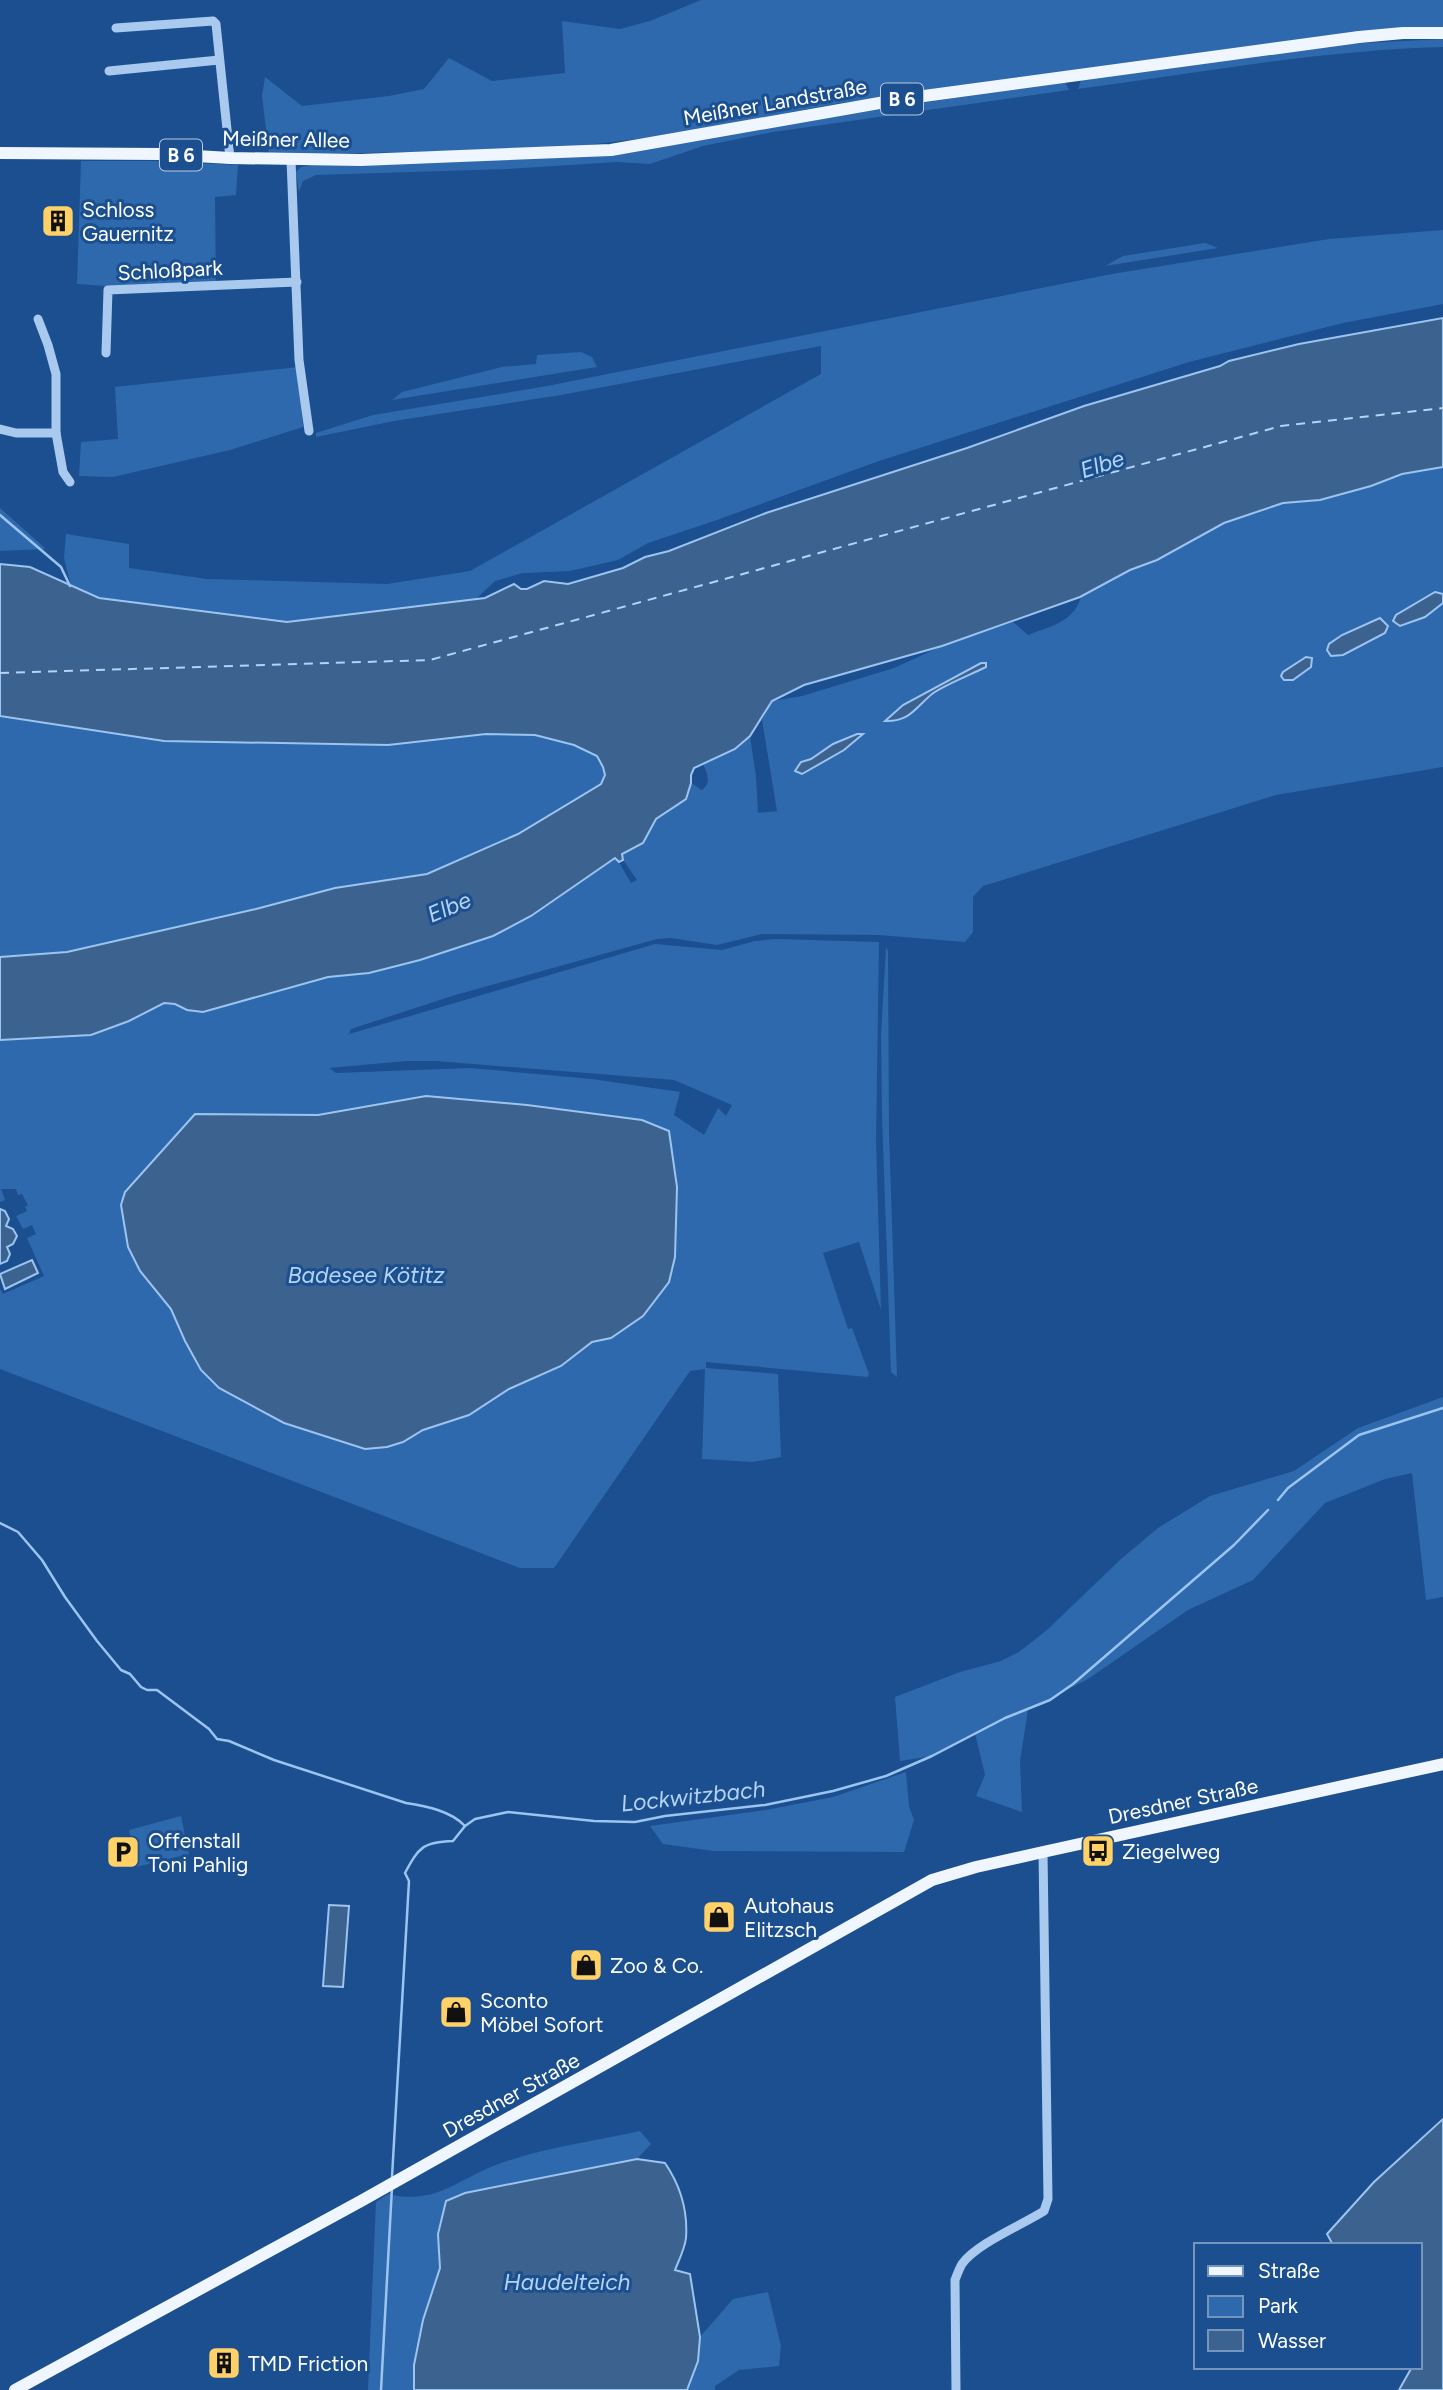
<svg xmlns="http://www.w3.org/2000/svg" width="1443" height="2390" font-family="Figtree,sans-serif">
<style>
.green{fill:#2e69ad;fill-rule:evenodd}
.water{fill:#3c6290;stroke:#9cc4f0;stroke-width:2}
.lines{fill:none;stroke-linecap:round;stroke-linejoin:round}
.stream{stroke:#9cc4f0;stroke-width:2.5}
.ferry{stroke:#b5d3f5;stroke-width:2;stroke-dasharray:9 7;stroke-linecap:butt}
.minor{stroke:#a9c9ee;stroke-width:9}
.major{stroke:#f0f6ff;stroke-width:12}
.labels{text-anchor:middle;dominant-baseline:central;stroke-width:6;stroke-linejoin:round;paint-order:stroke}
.shield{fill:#1b4f8f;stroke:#bbcadd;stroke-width:2}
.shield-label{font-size:19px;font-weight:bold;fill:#fff}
.street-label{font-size:21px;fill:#fff;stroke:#1b4f8f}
.poi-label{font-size:21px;fill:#fff;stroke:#1b4f8f;text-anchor:start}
.water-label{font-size:23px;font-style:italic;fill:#b5d3f5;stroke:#1b4f8f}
</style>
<rect width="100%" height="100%" fill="#1b4f8f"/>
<g class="green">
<polygon points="701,0 1443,0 1443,28 934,90 840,103 663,136 586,145 502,150 269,155 262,96 265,77 302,106 389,96 424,89 449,58 492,81 565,73 562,21 620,29 650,21"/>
<path d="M1443,39V47C1321,50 1199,73 1078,89L1081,80L1345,44Z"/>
<polygon points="1065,82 1069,90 773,132 703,146 650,164 617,162 508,169 316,175 303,181 299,192 296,172 301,167 311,165 629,153 825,117"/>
<polygon points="81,161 153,161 238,165 236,195 215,197 216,283 106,286 77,284"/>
<polygon points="1443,230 1443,304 1343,323 1189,362 879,461 717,520 648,543 618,560 570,571 523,573 495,581 476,599 287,622 99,598 71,586 64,558 66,534 129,544 129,568 207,579 387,584 470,571 821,374 821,346 561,395 394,421 316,437 316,433 373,415 547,386 1112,274 1329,239"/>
<polygon points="1205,243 1218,248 1105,266 1123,256"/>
<polygon points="581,352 592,357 597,367 392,400 402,392 502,367 536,364 537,355"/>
<polygon points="298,367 303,427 230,450 113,477 79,476 81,442 118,439 115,387"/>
<path d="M1443,467V767L1276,795L983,886L973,897V932L965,942L879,935L762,934L717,945L671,938L657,939L452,996L351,1029L349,1034L655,944L722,950L755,941L776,939L879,942L876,1140L881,1310L859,1242L823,1253L848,1329L852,1328L869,1374L868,1377L706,1362V1368L778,1374L781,1457L753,1462L702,1459L705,1369L690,1371L554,1568H520L0,1369V1289L3,1294L44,1276L27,1238L36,1234L32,1225L23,1229L16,1216L27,1211L25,1207L28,1205L22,1194L18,1195L16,1189H1L5,1200L0,1202V1040L91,1035L129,1021L164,1003L175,1004L187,1010L203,1012L328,977L369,973L420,960L615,858L617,859L631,883L637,880L623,860L622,854L645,840C648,832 651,825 656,819C671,803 686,809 691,783L702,790C712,783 707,773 703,764L735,749L750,736L756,776L758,813L777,811L762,720L772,701L802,696L894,668L942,646L1013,622L1028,635C1050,626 1073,623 1081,597L1130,570L1157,560L1224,523L1283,503L1320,500L1371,486L1402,474ZM406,1061H436L674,1080L732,1105L726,1116L718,1108L704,1135L674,1115L680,1092L592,1079L470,1068L336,1073L329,1068ZM426,1096L527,1105L642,1120L669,1131L677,1187L611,1338L592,1342L561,1366L509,1389L469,1415L423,1430L403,1442L365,1449L284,1423L219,1388L201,1370L185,1341L171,1309L140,1271L195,1114L318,1115Z"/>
<polygon points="0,508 46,549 0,551"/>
<polygon points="0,716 164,741 388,745 486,734 535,735 574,745 597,756 603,767 605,775 601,784 518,834 427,874 335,888 256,909 67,952 0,957"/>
<polygon points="886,947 888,951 889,1131 897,1377 891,1372 882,1116 881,1035"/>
<polygon points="1443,1397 1443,1597 1426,1600 1412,1473 1385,1479 1325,1503 1253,1580 1188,1610 1088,1679 1028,1710 1020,1761 1022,1812 976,1796 985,1775 975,1733 932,1756 900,1761 895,1697 960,1672 1001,1661 1019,1652 1047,1630 1121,1559 1158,1528 1210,1496 1294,1471 1358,1428"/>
<polygon points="906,1772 909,1806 914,1820 904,1852 714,1851 663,1844 650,1826 766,1810 833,1797"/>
<polygon points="181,1816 189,1854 136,1867 129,1830"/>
<path d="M640,2131L651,2144L637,2159L465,2193L438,2234L440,2268L423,2320L414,2365V2390H368L376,2202L388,2194C438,2206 459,2177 504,2162C547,2147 595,2141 640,2131Z"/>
<polygon points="768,2292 781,2346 779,2366 739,2370 715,2386 715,2390 687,2390 698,2361 700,2337 733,2299"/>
</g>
<g class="water">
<polygon points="1443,318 1443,467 1402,474 1371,486 1320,500 1283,503 1224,523 1157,560 1130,570 1080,597 942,646 804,685 772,701 750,736 735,749 694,768 691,775 691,783 686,799 656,819 643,843 622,854 623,860 619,862 615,858 531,916 493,936 420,960 369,973 328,977 203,1012 187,1010 175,1004 164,1003 129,1021 91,1035 0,1040 0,957 67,952 256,909 335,888 427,874 518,834 601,784 605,775 603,767 597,756 574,745 535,735 486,734 388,745 164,741 0,716 0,564 30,567 99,598 287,622 485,598 514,584 521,589 527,589 544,581 568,584 623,568 645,557 669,551 766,513 967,448 1084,406 1220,366 1229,361 1299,344"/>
<polygon points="1435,592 1443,594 1443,603 1425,617 1400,626 1393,621 1396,615"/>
<polygon points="1380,618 1388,626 1385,633 1343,655 1331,656 1327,650 1329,644 1342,635"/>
<polygon points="1306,657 1312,658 1311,667 1293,680 1284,680 1281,676 1283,672"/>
<path d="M981,663H986V667C972,674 942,686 932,694C916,707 910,722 885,721L903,705Z"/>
<polygon points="857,734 863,734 844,750 802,774 795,771 801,762 811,759 833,744"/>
<polygon points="426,1096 527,1105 642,1120 669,1131 677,1187 675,1257 669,1282 643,1316 611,1338 592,1342 561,1366 509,1389 469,1415 423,1430 403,1442 387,1447 365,1449 284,1423 219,1388 201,1370 185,1341 171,1309 140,1271 128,1247 121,1205 125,1192 195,1114 318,1115"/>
<polygon points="0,1209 5,1211 9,1219 6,1226 13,1229 17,1236 13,1244 7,1247 10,1254 7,1261 0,1264"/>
<polygon points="32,1260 38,1273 5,1289 0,1274"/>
<polygon points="329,1905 349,1906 343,1987 323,1986"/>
<polygon points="1443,2119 1443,2390 1399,2390 1412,2367 1420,2367 1420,2245 1333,2245 1327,2234 1374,2182"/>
<path d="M637,2159L665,2163C680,2185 688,2210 686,2238C685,2248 679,2260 675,2270L690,2274L700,2337L698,2361L687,2390H414V2365L423,2320L440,2268L438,2234L446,2201L465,2193Z"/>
</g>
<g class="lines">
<g class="stream">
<polyline points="0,515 61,567 70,586"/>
<polyline points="1278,1500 1288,1488 1359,1435 1443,1408"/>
<path d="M0,1523L18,1532L42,1560L65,1597L97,1641L121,1670L130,1674L141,1687L147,1690H157L209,1729L217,1739L229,1741L274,1760L406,1803C426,1806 451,1811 465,1826"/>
<path d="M392,2177L409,1881L405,1873C419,1847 423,1842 453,1841L465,1826L475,1819L508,1812L594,1821L635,1822L665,1816L765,1805L833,1791L886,1776L932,1756L1005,1718L1050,1700L1073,1684L1234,1545L1268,1510"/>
<polyline points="381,2390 392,2187"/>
</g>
<polyline class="ferry" points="0,673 430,660 1281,426 1443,408"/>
<g class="minor">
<polyline points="116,28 213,21 216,24 230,158"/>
<polyline points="109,71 219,60"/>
<polyline points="291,160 299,360 309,431"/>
<polyline points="38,319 48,345 56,374 56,433"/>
<polyline points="106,353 108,290 297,282"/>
<polyline points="0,429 16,433 56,433 63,472 70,482"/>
<path d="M956,2390L955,2280C957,2275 959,2269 962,2264C976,2244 1022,2225 1044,2211L1048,2199L1043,1852"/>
</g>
<g class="major">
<polyline points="0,153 162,154 230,158 361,160 611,150 902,99 1359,37 1403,33 1443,33"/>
<polyline points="15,2390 361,2201 932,1880 976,1867 1043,1852 1443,1764"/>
</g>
</g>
<defs>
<symbol id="building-square" viewBox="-11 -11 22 22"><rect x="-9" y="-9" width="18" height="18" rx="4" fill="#ffd166" stroke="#1b4f8f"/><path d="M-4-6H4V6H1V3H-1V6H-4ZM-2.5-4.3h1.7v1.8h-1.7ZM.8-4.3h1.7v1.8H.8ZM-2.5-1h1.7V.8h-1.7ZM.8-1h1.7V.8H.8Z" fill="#111"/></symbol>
<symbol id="bus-square" viewBox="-11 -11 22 22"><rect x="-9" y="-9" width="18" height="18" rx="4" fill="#ffd166" stroke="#1b4f8f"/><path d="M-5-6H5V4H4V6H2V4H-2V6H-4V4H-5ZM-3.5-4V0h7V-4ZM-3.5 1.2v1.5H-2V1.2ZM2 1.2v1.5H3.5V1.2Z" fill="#111"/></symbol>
<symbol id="parking-square" viewBox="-11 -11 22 22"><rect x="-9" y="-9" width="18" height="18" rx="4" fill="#ffd166" stroke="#1b4f8f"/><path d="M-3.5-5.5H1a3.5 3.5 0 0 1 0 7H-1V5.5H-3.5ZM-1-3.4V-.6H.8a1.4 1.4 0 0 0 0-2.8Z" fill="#111"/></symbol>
<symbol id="shop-square" viewBox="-11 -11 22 22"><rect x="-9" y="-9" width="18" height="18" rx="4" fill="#ffd166" stroke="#1b4f8f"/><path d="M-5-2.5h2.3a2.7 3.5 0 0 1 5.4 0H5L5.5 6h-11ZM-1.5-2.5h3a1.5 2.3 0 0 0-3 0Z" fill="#111"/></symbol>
</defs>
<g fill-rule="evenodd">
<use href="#building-square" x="39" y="202" width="38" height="38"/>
<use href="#bus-square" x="1079" y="1832" width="38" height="38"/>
<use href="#parking-square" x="104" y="1833" width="38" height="38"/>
<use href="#shop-square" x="700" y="1898" width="38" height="38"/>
<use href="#shop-square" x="567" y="1946" width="38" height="38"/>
<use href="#shop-square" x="437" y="1993" width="38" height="38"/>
<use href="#building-square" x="205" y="2344" width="38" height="38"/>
</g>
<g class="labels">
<g class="shield">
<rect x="881" y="83.5" width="42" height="31" rx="5"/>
<rect x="160" y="139.5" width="42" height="31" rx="5"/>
</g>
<g class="shield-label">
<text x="902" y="99">B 6</text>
<text x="181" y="155">B 6</text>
</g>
<g class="street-label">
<text transform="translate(775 102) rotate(-10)">Meißner Landstraße</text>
<text transform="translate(286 139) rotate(1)">Meißner Allee</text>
<text transform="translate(170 270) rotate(-3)">Schloßpark</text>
<text transform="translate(1183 1801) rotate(-12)">Dresdner Straße</text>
<text transform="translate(511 2095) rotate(-29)">Dresdner Straße</text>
</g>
<g class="poi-label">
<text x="82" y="209">Schloss<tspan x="82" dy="24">Gauernitz</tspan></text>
<text x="148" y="1840">Offenstall<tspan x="148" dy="24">Toni Pahlig</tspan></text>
<text x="1122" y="1851">Ziegelweg</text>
<text x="744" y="1905">Autohaus<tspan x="744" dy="24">Elitzsch</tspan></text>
<text x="610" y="1965">Zoo &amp; Co.</text>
<text x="480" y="2000">Sconto<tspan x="480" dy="24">Möbel Sofort</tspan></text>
<text x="248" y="2363">TMD Friction</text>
</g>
<g class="water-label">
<text transform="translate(1102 464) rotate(-18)">Elbe</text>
<text transform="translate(449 907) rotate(-23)">Elbe</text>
<text x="366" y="1275">Badesee Kötitz</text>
<text transform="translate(693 1796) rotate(-6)">Lockwitzbach</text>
<text x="567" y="2282">Haudelteich</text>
</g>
</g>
<rect x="1194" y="2243" width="228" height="126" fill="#1b4f8f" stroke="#7695bc" stroke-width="2"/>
<rect x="1208" y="2266" width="35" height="10" fill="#f0f6ff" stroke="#7695bc" stroke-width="2"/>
<text x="1258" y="2278" font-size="21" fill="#ffffff">Straße</text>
<rect x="1208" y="2296" width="35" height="21" fill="#2e69ad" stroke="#7695bc" stroke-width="2"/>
<text x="1258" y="2313" font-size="21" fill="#ffffff">Park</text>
<rect x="1208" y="2330" width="35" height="21" fill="#3c6290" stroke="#7695bc" stroke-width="2"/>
<text x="1258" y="2348" font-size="21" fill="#ffffff">Wasser</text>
</svg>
